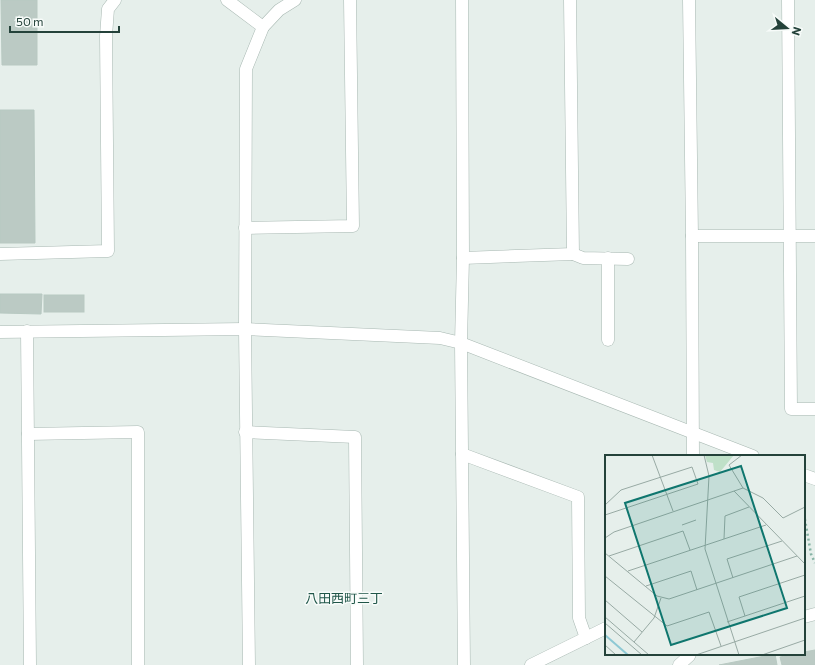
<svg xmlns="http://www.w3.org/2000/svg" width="815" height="665" font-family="Commissioner,'Noto Sans JP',sans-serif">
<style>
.building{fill:#bbcac4;stroke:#b8c9c2}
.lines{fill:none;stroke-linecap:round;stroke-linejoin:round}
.minor-casing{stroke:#a8b8b2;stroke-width:13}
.path{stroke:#86b3a5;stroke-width:2.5;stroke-dasharray:2 3;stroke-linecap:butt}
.minor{stroke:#fff;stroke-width:12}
.labels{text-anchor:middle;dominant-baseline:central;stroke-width:3;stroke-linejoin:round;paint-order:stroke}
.neighbourhood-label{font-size:13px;fill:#1f5548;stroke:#f7fbf9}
.inset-river{fill:none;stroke:#8ec9d4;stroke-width:2}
.inset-road{fill:none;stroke:#98aaa4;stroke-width:1}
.view{fill:#0f766e;fill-opacity:0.15;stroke:#0f766e;stroke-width:2}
.inset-edge{fill:none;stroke:#24423a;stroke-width:2}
</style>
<rect width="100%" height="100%" fill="#e6efeb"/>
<g class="building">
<polygon points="1,0 37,0 37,65 2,65"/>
<polygon points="0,110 34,110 35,243 0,243"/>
<polygon points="0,294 42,294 41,314 0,313"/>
<rect x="44" y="295" width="40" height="17"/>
<polygon points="815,650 815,665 782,665 780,657 795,654 804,654 804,652"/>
<polygon points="775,654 777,665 719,665"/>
</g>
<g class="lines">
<defs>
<g id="minor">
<polyline points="227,0 263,27"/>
<polyline points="462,0 463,258 461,343 464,665"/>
<polyline points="689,0 692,236 693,456"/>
<polyline points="788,0 791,409 815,409"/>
<polyline points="245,228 353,226 350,0"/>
<polyline points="692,236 815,236"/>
<polyline points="0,254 108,251 106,36 108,9 115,0"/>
<polyline points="573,254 583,258 628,259"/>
<polyline points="463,258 573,254 570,0"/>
<polyline points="27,331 30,665"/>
<polyline points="0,332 245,329 440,338 461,343 753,456"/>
<polyline points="608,340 608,258"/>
<polyline points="245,432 355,437 357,665"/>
<polyline points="28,434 138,432 138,665"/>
<polyline points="462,454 578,497 579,618 586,638"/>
<polyline points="804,475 815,479"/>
<polyline points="804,617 815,614"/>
<polyline points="249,665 245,329 246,69 263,27 279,10 295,0"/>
<polyline points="531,665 606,628"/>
<polyline points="679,665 689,656 690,654"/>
</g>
</defs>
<use href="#minor" class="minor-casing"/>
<polyline class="path" points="804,514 811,554 815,563"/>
<use href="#minor" class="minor"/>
</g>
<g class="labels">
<g class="neighbourhood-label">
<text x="344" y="598">八田西町三丁</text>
</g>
</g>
<g transform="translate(605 455)">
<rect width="200" height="200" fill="#e6efeb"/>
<path d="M100,0H129L115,17L109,15L108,8L102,7Z" fill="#bfe0c8"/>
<path class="inset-river" d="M0,180L23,200"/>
<path class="inset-road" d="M47,0L68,56M99,0L104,21L100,94L134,200M137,0L124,10L138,33M129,36L200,109M0,50L16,35L87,12L93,29L0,60M77,70L91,65M0,83L9,77L138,33L158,43L178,63L200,52M119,84L120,61L144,52M0,98L52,141L64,144L192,101M4,101L78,76L85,95M23,116L161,70M0,121L62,171L104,157L116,191M128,123L122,104L177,86M41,131L86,116L92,135M0,145L37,177M140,161L134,142L200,120M0,162L44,200M122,167L200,141M0,168L37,200M29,187L49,163L56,143M0,190L11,200M91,200L200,163M157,200L200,185"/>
<path class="view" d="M136,11L182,153L66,190L20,48Z"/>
<rect width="200" height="200" class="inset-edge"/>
</g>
<g transform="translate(787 28) rotate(108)" stroke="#f7fbf9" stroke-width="3" paint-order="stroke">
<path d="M0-3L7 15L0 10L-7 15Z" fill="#24423a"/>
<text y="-6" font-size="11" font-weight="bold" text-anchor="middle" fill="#24423a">N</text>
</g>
<path d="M10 26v6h109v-6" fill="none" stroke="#24423a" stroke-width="2"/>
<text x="16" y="26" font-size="12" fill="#24423a" stroke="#f7fbf9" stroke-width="3" paint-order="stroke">50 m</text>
</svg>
